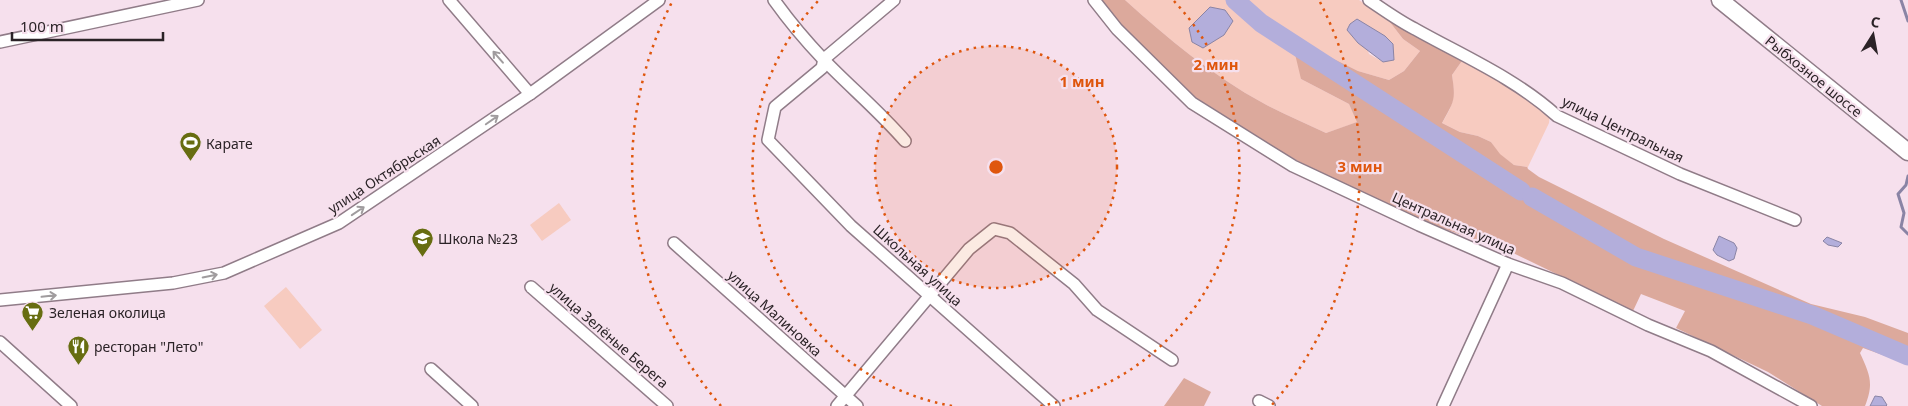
<svg xmlns="http://www.w3.org/2000/svg" width="1908" height="406" font-family="'Noto Sans',sans-serif">
<style>
.green{fill:#f7cbc0;fill-rule:evenodd}
.forest{fill:#dca99c}
.water{fill:#b3aedb;stroke:#8a84a5}
.lines{fill:none;stroke-linecap:round;stroke-linejoin:round}
.stream{stroke:#8a84a5;stroke-width:3}
.river{stroke:#b3aedb;stroke-width:19}
.minor-casing{stroke:#907c88;stroke-width:14}
.secondary-casing{stroke:#907c88;stroke-width:19}
.minor{stroke:#fff;stroke-width:11}
.secondary{stroke:#fff;stroke-width:16}
.oneway{stroke:#a09c9e}
.ring{fill:none;stroke:#df560d;stroke-width:2.5;stroke-dasharray:2.5 5}
.labels{text-anchor:middle;dominant-baseline:central;stroke-width:4.5;stroke-linejoin:round;paint-order:stroke}
.street-label{font-size:14px;fill:#2b2327;stroke:#f6e0ed}
.poi-label{font-size:14px;fill:#2b2327;stroke:#f6e0ed;text-anchor:start}
.centre{fill:#df560d;stroke:#f6e0ed;stroke-width:2.5}
.ring-label{font-size:15px;text-anchor:middle;font-weight:bold;fill:#df560d;stroke:#f6e0ed;stroke-width:4.5;stroke-linejoin:round;paint-order:stroke}
</style>
<rect width="100%" height="100%" fill="#f6e0ed"/>
<g class="green">
<path d="M1125,0H1359L1386,17L1403,39L1420,51L1404,71L1389,80L1358,71L1314,49L1301,79L1349,104L1358,122L1326,133C1305,123 1283,114 1263,103C1213,76 1167,38 1125,0ZM1357,19L1385,36L1394,59L1383,62L1369,54Z"/>
<path d="M1464,58L1507,84L1550,114L1549,123L1527,169V167L1514,165L1499,154L1491,142L1478,136L1460,132L1442,123C1454,104 1455,97 1452,75Z"/>
<polygon points="559,203 571,220 542,241 530,225"/>
<polygon points="286,287 322,330 300,349 264,306"/>
</g>
<g class="forest">
<path d="M1099,0H1125C1167,38 1213,76 1263,103C1283,114 1305,123 1326,133L1357,122L1349,104L1301,79L1295,54L1314,49L1358,71L1389,80L1404,71L1420,51L1403,39L1386,17L1464,58L1452,75C1456,101 1454,101 1442,123L1460,132L1478,136L1491,142L1500,154L1514,165L1527,167L1528,169L1539,177L1664,239L1811,304L1865,317L1908,333V364L1863,348L1860,353C1870,375 1874,383 1865,406H1822L1768,372L1676,328L1685,311L1641,294L1633,311L1511,252L1407,216L1345,187L1258,139L1191,98L1146,57Z"/>
<polygon points="1184,378 1211,392 1204,406 1164,406"/>
</g>
<g class="water">
<polygon points="1210,7 1225,10 1233,21 1224,35 1203,48 1192,42 1189,28"/>
<polygon points="1357,19 1385,36 1393,44 1394,60 1383,62 1358,43 1347,30 1350,24"/>
<polygon points="1719,236 1734,243 1737,248 1734,259 1729,261 1717,255 1713,250"/>
<polygon points="1827,237 1842,243 1838,247 1828,245 1823,241"/>
<polygon points="1875,396 1882,397 1887,405 1886,406 1870,406"/>
</g>
<g class="lines">
<g class="stream">
<polyline points="1901,0 1908,21"/>
<polyline points="1908,176 1906,185 1898,194 1904,213 1901,227 1908,234"/>
</g>
<g class="river">
<polyline points="1235,0 1261,23 1521,191"/>
<polyline points="1532,197 1636,257 1812,315 1908,356"/>
</g>
<defs>
<g id="minor">
<polyline points="449,0 530,94"/>
<path d="M774,0C789,21 805,40 823,59C850,87 879,111 905,141"/>
<polyline points="894,0 824,59 822,68 775,107 768,140 851,226 1054,406"/>
<polyline points="1094,0 1117,29 1192,103 1293,166 1419,225 1508,264 1562,283 1648,325 1711,351 1811,406"/>
<path d="M1369,0C1384,10 1399,21 1415,29C1463,56 1515,78 1557,116L1680,174L1795,220"/>
<polyline points="0,42 198,0"/>
<polyline points="674,243 857,406"/>
<polyline points="531,287 667,406"/>
<polyline points="0,300 173,283 224,273 339,223 530,94 659,0"/>
<polyline points="0,342 71,406"/>
<polyline points="431,369 472,406"/>
<polyline points="1259,401 1269,406"/>
<polyline points="837,406 969,249 994,229 1010,233 1074,284 1097,310 1172,360"/>
<polyline points="1443,406 1508,264"/>
</g>
<polyline id="secondary" points="1720,0 1908,152"/>
</defs>
<use href="#minor" class="minor-casing"/>
<use href="#secondary" class="secondary-casing"/>
<use href="#minor" class="minor"/>
<use href="#secondary" class="secondary"/>
</g>
<defs><path id="oneway-shaft" d="M-6 0H5M1.5-3L5.5 0L1.5 3" fill="none" stroke-width="1.6" stroke-linecap="round" stroke-linejoin="round" transform="scale(1.25)"/></defs>
<g class="oneway">
<use href="#oneway-shaft" transform="translate(498 57) rotate(-131)"/>
<use href="#oneway-shaft" transform="translate(492 120) rotate(-35)"/>
<use href="#oneway-shaft" transform="translate(358 211) rotate(-34)"/>
<use href="#oneway-shaft" transform="translate(210 276) rotate(-11)"/>
<use href="#oneway-shaft" transform="translate(49 296) rotate(-6)"/>
</g>
<circle cx="996" cy="167" r="121" fill="#df560d" fill-opacity=".12"/>
<g class="ring">
<circle cx="996" cy="167" r="121"/>
<path d="M952 406A243 243 0 0 1 818 1M1174 1A243 243 0 0 1 1040 406"/>
<path d="M721 406A364 364 0 0 1 672 2M1320 2A364 364 0 0 1 1271 406"/>
</g>
<defs>
<symbol id="stadium-pin" viewBox="-11 -11 22 30"><path d="M0 17L-7.5 6A9.5 9.5 0 1 1 7.5 6Z" fill="#676d11" stroke="#f6e0ed"/><path d="M0-5a6.5 5 0 1 0 0 10a6.5 5 0 1 0 0-10ZM-3.5-1.8h7v3.6h-7Z" fill="#fff"/></symbol>
<symbol id="school-pin" viewBox="-11 -11 22 30"><path d="M0 17L-7.5 6A9.5 9.5 0 1 1 7.5 6Z" fill="#676d11" stroke="#f6e0ed"/><path d="M0-5L7-2L0 1L-7-2ZM-4 1L0 2.5L4 1V4Q0 6-4 4Z" fill="#fff"/></symbol>
<symbol id="supermarket-pin" viewBox="-11 -11 22 30"><path d="M0 17L-7.5 6A9.5 9.5 0 1 1 7.5 6Z" fill="#676d11" stroke="#f6e0ed"/><path d="M-6-5.5h2.5l.6 2H6L4.5 2H-2.5L-4.4-4H-6ZM-1.5 3.2a1.3 1.3 0 1 0 .1 0ZM3 3.2a1.3 1.3 0 1 0 .1 0Z" fill="#fff"/></symbol>
<symbol id="restaurant-pin" viewBox="-11 -11 22 30"><path d="M0 17L-7.5 6A9.5 9.5 0 1 1 7.5 6Z" fill="#676d11" stroke="#f6e0ed"/><path d="M-5-6h1v4h1v-4h1v4h1v-4h1v5L-1.5 .5V6h-2V.5L-5-1ZM5-6V6H3V1.5H1.5Q1.5-4 5-6Z" fill="#fff"/></symbol>
</defs>
<g fill-rule="evenodd">
<use href="#stadium-pin" x="178" y="130" width="25" height="34"/>
<use href="#school-pin" x="410" y="226" width="25" height="34"/>
<use href="#supermarket-pin" x="20" y="300" width="25" height="34"/>
<use href="#restaurant-pin" x="66" y="334" width="25" height="34"/>
</g>
<g class="labels">
<g class="street-label">
<text transform="translate(1814 76) rotate(39)">Рыбхозное шоссе</text>
<text transform="translate(1623 129) rotate(26)">улица Центральная</text>
<text transform="translate(384 174) rotate(-33)">улица Октябрьская</text>
<text transform="translate(1454 223) rotate(24)">Центральная улица</text>
<text transform="translate(918 265) rotate(42)">Школьная улица</text>
<text transform="translate(775 313) rotate(42)">улица Малиновка</text>
<text transform="translate(609 335) rotate(41)">улица Зелёные Берега</text>
</g>
<g class="poi-label">
<text x="206" y="143">Карате</text>
<text x="438" y="238">Школа №23</text>
<text x="49" y="312">Зеленая околица</text>
<text x="94" y="346">ресторан "Лето"</text>
</g>
</g>
<circle cx="996" cy="167" r="8" class="centre"/>
<g class="ring-label">
<text x="1216" y="70">2 мин</text>
<text x="1082" y="87">1 мин</text>
<text x="1360" y="172">3 мин</text>
</g>
<g transform="translate(1873 35) rotate(11)" stroke="#f6e0ed" stroke-width="4" paint-order="stroke">
<path d="M0-4L9 19L0 12L-9 19Z" fill="#2b2327"/>
<text y="-8" font-size="14" font-weight="bold" text-anchor="middle" fill="#2b2327">С</text>
</g>
<path d="M12 32v8h151v-8" fill="none" stroke="#2b2327" stroke-width="2.5"/>
<text x="20" y="32" font-size="15" fill="#2b2327" stroke="#f6e0ed" stroke-width="4" paint-order="stroke">100 m</text>
</svg>
